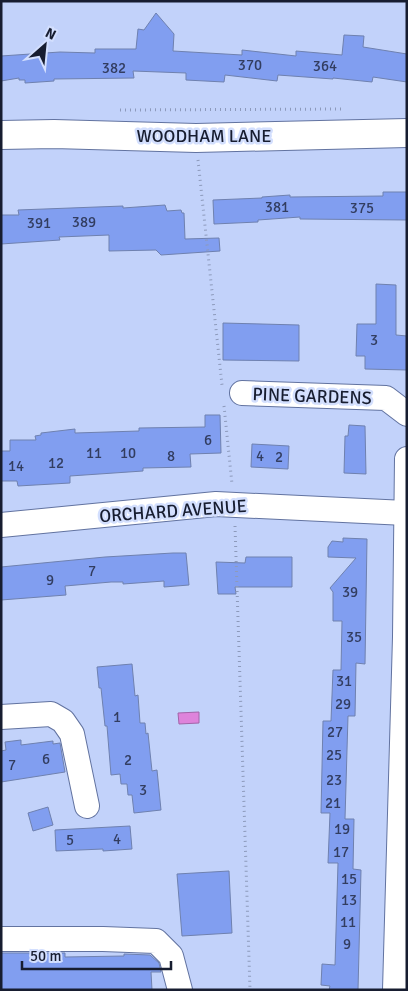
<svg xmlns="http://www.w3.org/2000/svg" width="408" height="991" font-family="Signika,sans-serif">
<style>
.water{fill:#de83db;stroke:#a264a8}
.building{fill:#819ef0;stroke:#6f81af}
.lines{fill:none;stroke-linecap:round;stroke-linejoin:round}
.minor-casing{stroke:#6273a0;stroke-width:26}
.major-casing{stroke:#6273a0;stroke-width:30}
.path{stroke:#8d9abb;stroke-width:3;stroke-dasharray:1 4;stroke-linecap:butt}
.minor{stroke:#fff;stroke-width:24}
.major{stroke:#fff;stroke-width:28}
.labels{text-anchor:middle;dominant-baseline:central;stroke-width:5;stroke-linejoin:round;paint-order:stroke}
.number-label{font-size:15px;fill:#323d60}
.street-label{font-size:18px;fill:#171d30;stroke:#d3dffe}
</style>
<rect width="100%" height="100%" fill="#c2d2fa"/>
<polygon class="water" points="199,712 199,723 179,724 178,713"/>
<g class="building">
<polygon points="156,13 174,34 173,51 242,55 242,50 296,56 296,51 342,55 344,35 364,36 363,47 407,54 407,82 373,77 372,82 333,78 333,79 278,75 277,81 225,75 224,82 186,80 186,73 133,71 134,78 54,79 54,81 25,83 25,80 19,80 19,78 1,81 1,56 60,52 95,53 95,49 136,49 138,29 144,30"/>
<polygon points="383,192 407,192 407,220 300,219 300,217 258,220 258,222 214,224 213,200 262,198 262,197 290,195 290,197 383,196"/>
<polygon points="165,205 167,211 181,210 182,213 184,213 185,239 219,238 220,251 161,255 156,250 109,251 109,235 59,237 60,240 1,244 1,215 19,215 18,210 123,206 123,208"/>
<polygon points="376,284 396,285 396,335 407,336 407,370 365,369 365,356 356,356 357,324 376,324"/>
<polygon points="223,323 299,325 299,361 223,360"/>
<polygon points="205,415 220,415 221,453 190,454 191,467 143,468 143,471 70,476 70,483 18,486 17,481 1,481 1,451 10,451 10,440 36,440 35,436 41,435 41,433 75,429 75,433 139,431 139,428 205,427"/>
<polygon points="349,425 365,426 366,474 344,473 345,436 348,436"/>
<polygon points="252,444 289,446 288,469 251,467"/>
<polygon points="343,538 367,539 365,664 356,663 355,716 348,716 345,819 354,819 353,869 361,870 358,990 329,990 330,986 321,985 322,964 335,965 338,863 328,863 330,813 321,813 323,721 331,721 333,670 341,670 342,621 333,621 333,592 330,588 356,558 328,557 328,547 332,541 343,542"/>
<polygon points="173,553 186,553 189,585 164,587 164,581 123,584 123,582 111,582 65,586 66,595 1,600 1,567 105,557"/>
<polygon points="246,557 292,557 292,587 235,587 236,594 218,594 216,562 245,563"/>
<polygon points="132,664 135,696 138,695 140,723 145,723 146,734 148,733 152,771 157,770 161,810 134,813 132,795 128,795 127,784 121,784 120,774 111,775 107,726 105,726 101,688 99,688 97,667"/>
<polygon points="21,740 21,745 53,741 53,744 60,743 65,772 1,782 1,751 6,750 5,742"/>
<polygon points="48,807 53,825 33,831 28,813"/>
<polygon points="130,826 132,849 103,851 103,849 56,851 55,830"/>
<polygon points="229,871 232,933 182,936 177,874"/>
<polygon points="1,953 65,953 65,957 124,956 124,954 150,955 159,963 161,972 151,972 152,990 1,990"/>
</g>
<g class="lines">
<defs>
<g id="minor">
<polyline points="242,393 386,398 407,414"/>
<polyline points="1,525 216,504 406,513"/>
<polyline points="1,717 51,714 63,721 72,734 87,806"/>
<polyline points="1,939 103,939 156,941 171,956 180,990"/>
<polyline points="395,990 405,637 407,459"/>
</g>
<polyline id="major" points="1,135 54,134 196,138 407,133"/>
</defs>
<use href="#minor" class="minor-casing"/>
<use href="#major" class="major-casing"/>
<g class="path">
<polyline points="120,110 344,109"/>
<polyline points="198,160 222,385"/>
<polyline points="224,406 232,484"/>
<polyline points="235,526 250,990"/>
</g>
<use href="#minor" class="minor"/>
<use href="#major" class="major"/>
</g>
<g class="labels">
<g class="number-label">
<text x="250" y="65">370</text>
<text x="325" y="66">364</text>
<text x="114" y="68">382</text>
<text x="277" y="207">381</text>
<text x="362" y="208">375</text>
<text x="84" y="222">389</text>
<text x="39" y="223">391</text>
<text x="374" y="340">3</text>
<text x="208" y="440">6</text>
<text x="94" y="453">11</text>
<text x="128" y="453">10</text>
<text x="171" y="456">8</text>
<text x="260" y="456">4</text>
<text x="279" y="457">2</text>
<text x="56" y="463">12</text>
<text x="16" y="466">14</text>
<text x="92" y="571">7</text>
<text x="50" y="580">9</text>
<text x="350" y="592">39</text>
<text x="354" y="637">35</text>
<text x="344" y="681">31</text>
<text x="343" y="704">29</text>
<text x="117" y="717">1</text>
<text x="335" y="732">27</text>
<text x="334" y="755">25</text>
<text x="46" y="759">6</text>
<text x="128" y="760">2</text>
<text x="12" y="765">7</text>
<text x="334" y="780">23</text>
<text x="143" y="790">3</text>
<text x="333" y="803">21</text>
<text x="342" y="829">19</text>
<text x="117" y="839">4</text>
<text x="70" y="840">5</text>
<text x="341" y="852">17</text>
<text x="349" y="879">15</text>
<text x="349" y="900">13</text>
<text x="348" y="922">11</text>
<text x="347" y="944">9</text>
</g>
<g class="street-label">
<text x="204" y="136">WOODHAM LANE</text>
<text transform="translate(312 396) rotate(2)">PINE GARDENS</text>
<text transform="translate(173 511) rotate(-4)">ORCHARD AVENUE</text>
</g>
</g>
<rect width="408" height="991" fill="none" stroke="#171d30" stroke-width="5"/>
<g transform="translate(45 45) rotate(27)" stroke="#d3dffe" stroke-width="4" paint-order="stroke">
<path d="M0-4L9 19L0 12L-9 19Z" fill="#171d30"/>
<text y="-8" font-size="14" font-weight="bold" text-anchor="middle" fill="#171d30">N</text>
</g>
<path d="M22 961v8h149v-8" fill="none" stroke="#171d30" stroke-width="2.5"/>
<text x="30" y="961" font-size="15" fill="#171d30" stroke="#d3dffe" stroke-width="4" paint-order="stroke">50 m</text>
</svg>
